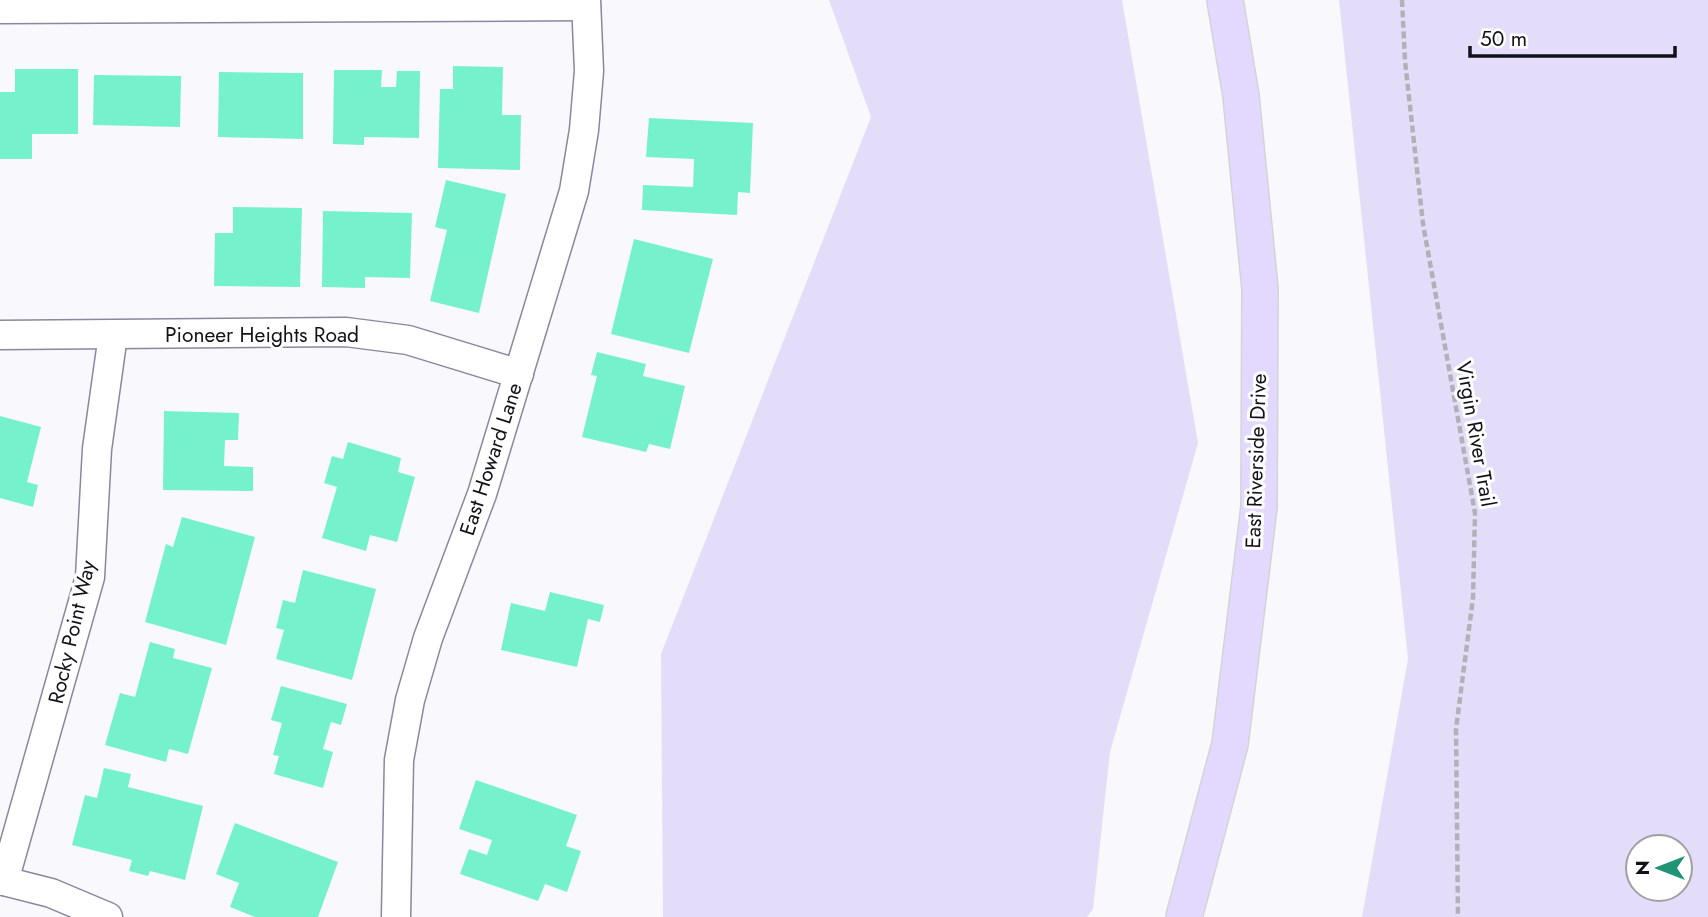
<svg xmlns="http://www.w3.org/2000/svg" width="1708" height="917" font-family="Jost,sans-serif">
<style>
.green{fill:#e4ddf9;fill-rule:evenodd}
.building{fill:#75f2cb}
.lines{fill:none;stroke-linecap:round;stroke-linejoin:round}
.minor-casing{stroke:#8c869f;stroke-width:31}
.major-casing{stroke:#d4d4d6;stroke-width:38}
.path{stroke:#b2b1b7;stroke-width:4.5;stroke-dasharray:7 3.5;stroke-linecap:butt}
.minor{stroke:#fff;stroke-width:28}
.major{stroke:#e3d9fe;stroke-width:35}
.labels{text-anchor:middle;dominant-baseline:central;stroke-width:6;stroke-linejoin:round;paint-order:stroke}
.street-label{font-size:21px;fill:#121019;stroke:#fff}
</style>
<rect width="100%" height="100%" fill="#f9f8fd"/>
<g class="green">
<polygon points="829,0 1122,0 1198,443 1110,752 1093,909 1087,917 663,917 661,654 871,117"/>
<path d="M1339,0H1708V917H1362L1408,659ZM1680,847V889H1638V847Z"/>
</g>
<g class="building">
<polygon points="453,66 503,67 502,115 521,115 520,170 438,168 440,89 453,89"/>
<polygon points="15,69 78,69 78,134 32,134 32,159 0,159 0,92 15,92"/>
<polygon points="334,70 382,70 381,87 396,87 397,71 420,71 419,138 364,137 364,145 333,144"/>
<polygon points="219,72 303,73 303,139 218,137"/>
<polygon points="94,75 181,76 180,127 93,125"/>
<polygon points="649,118 753,123 750,193 738,192 737,215 642,210 643,185 693,187 694,159 646,157"/>
<polygon points="446,180 506,194 479,313 430,301 447,230 435,227"/>
<polygon points="233,207 302,208 300,287 214,286 215,233 233,233"/>
<polygon points="323,211 412,213 410,278 365,277 365,288 322,287"/>
<polygon points="634,239 713,259 689,353 611,334"/>
<polygon points="597,352 646,364 643,376 685,386 670,449 649,444 646,452 582,437 597,376 591,375"/>
<polygon points="164,411 239,413 238,440 225,440 224,466 253,467 253,491 163,490"/>
<polygon points="0,416 41,427 27,482 38,485 33,507 0,498"/>
<polygon points="348,442 401,458 398,472 415,477 397,542 370,535 366,551 322,538 337,487 324,483 332,456 343,459"/>
<polygon points="182,517 255,537 226,645 145,622 166,544 173,547"/>
<polygon points="303,570 376,589 352,680 276,659 284,630 276,628 283,600 295,603"/>
<polygon points="550,592 604,605 600,622 588,619 577,667 501,650 511,603 545,611"/>
<polygon points="150,642 175,649 173,658 212,668 188,754 169,749 166,762 105,745 120,693 135,697"/>
<polygon points="281,686 347,704 341,725 331,722 323,749 333,752 323,788 274,774 279,756 273,755 282,723 271,720"/>
<polygon points="104,768 131,774 128,787 203,806 185,880 150,871 148,876 129,871 132,860 72,845 85,795 97,798"/>
<polygon points="476,780 577,815 566,846 581,851 567,892 545,884 538,901 460,874 469,849 487,855 492,840 459,829"/>
<polygon points="235,823 338,862 318,917 255,917 230,907 239,883 216,874"/>
</g>
<g class="lines">
<defs>
<g id="minor">
<polyline points="0,9 586,6"/>
<polyline points="0,335 346,332 408,340 519,374"/>
<polyline points="0,880 51,893 108,917"/>
<polyline points="4,881 90,577 97,449 113,335"/>
<polyline points="396,917 399,760 410,700 428,638 482,494 574,191 584,130 589,71 586,0"/>
</g>
<polyline id="major" points="1184,917 1230,744 1259,507 1260,289 1241,96 1225,0"/>
</defs>
<use href="#minor" class="minor-casing"/>
<use href="#major" class="major-casing"/>
<polyline class="path" points="1402,0 1405,61 1423,224 1475,513 1473,598 1456,729 1458,917"/>
<use href="#minor" class="minor"/>
<use href="#major" class="major"/>
</g>
<g class="labels">
<g class="street-label">
<text x="262" y="335">Pioneer Heights Road</text>
<text transform="translate(1476 434) rotate(80)">Virgin River Trail</text>
<text transform="translate(491 459) rotate(-72)">East Howard Lane</text>
<text transform="translate(1256 461) rotate(-88)">East Riverside Drive</text>
<text transform="translate(72 632) rotate(-77)">Rocky Point Way</text>
</g>
</g>
<g transform="translate(1659 868) rotate(270)"><circle r="33" fill="#ffffff" stroke="#a09fa3" stroke-width="2"/>
<path d="M0-5L12 26L0 18L-12 26Z" fill="#229476"/>
<text y="-10" font-size="19" font-weight="bold" text-anchor="middle" fill="#121019">N</text>
</g>
<path d="M1470 46v10h205v-10" fill="none" stroke="#121019" stroke-width="3.5"/>
<text x="1480" y="46" font-size="21" fill="#121019" stroke="#ffffff" stroke-width="5" paint-order="stroke">50 m</text>
</svg>
